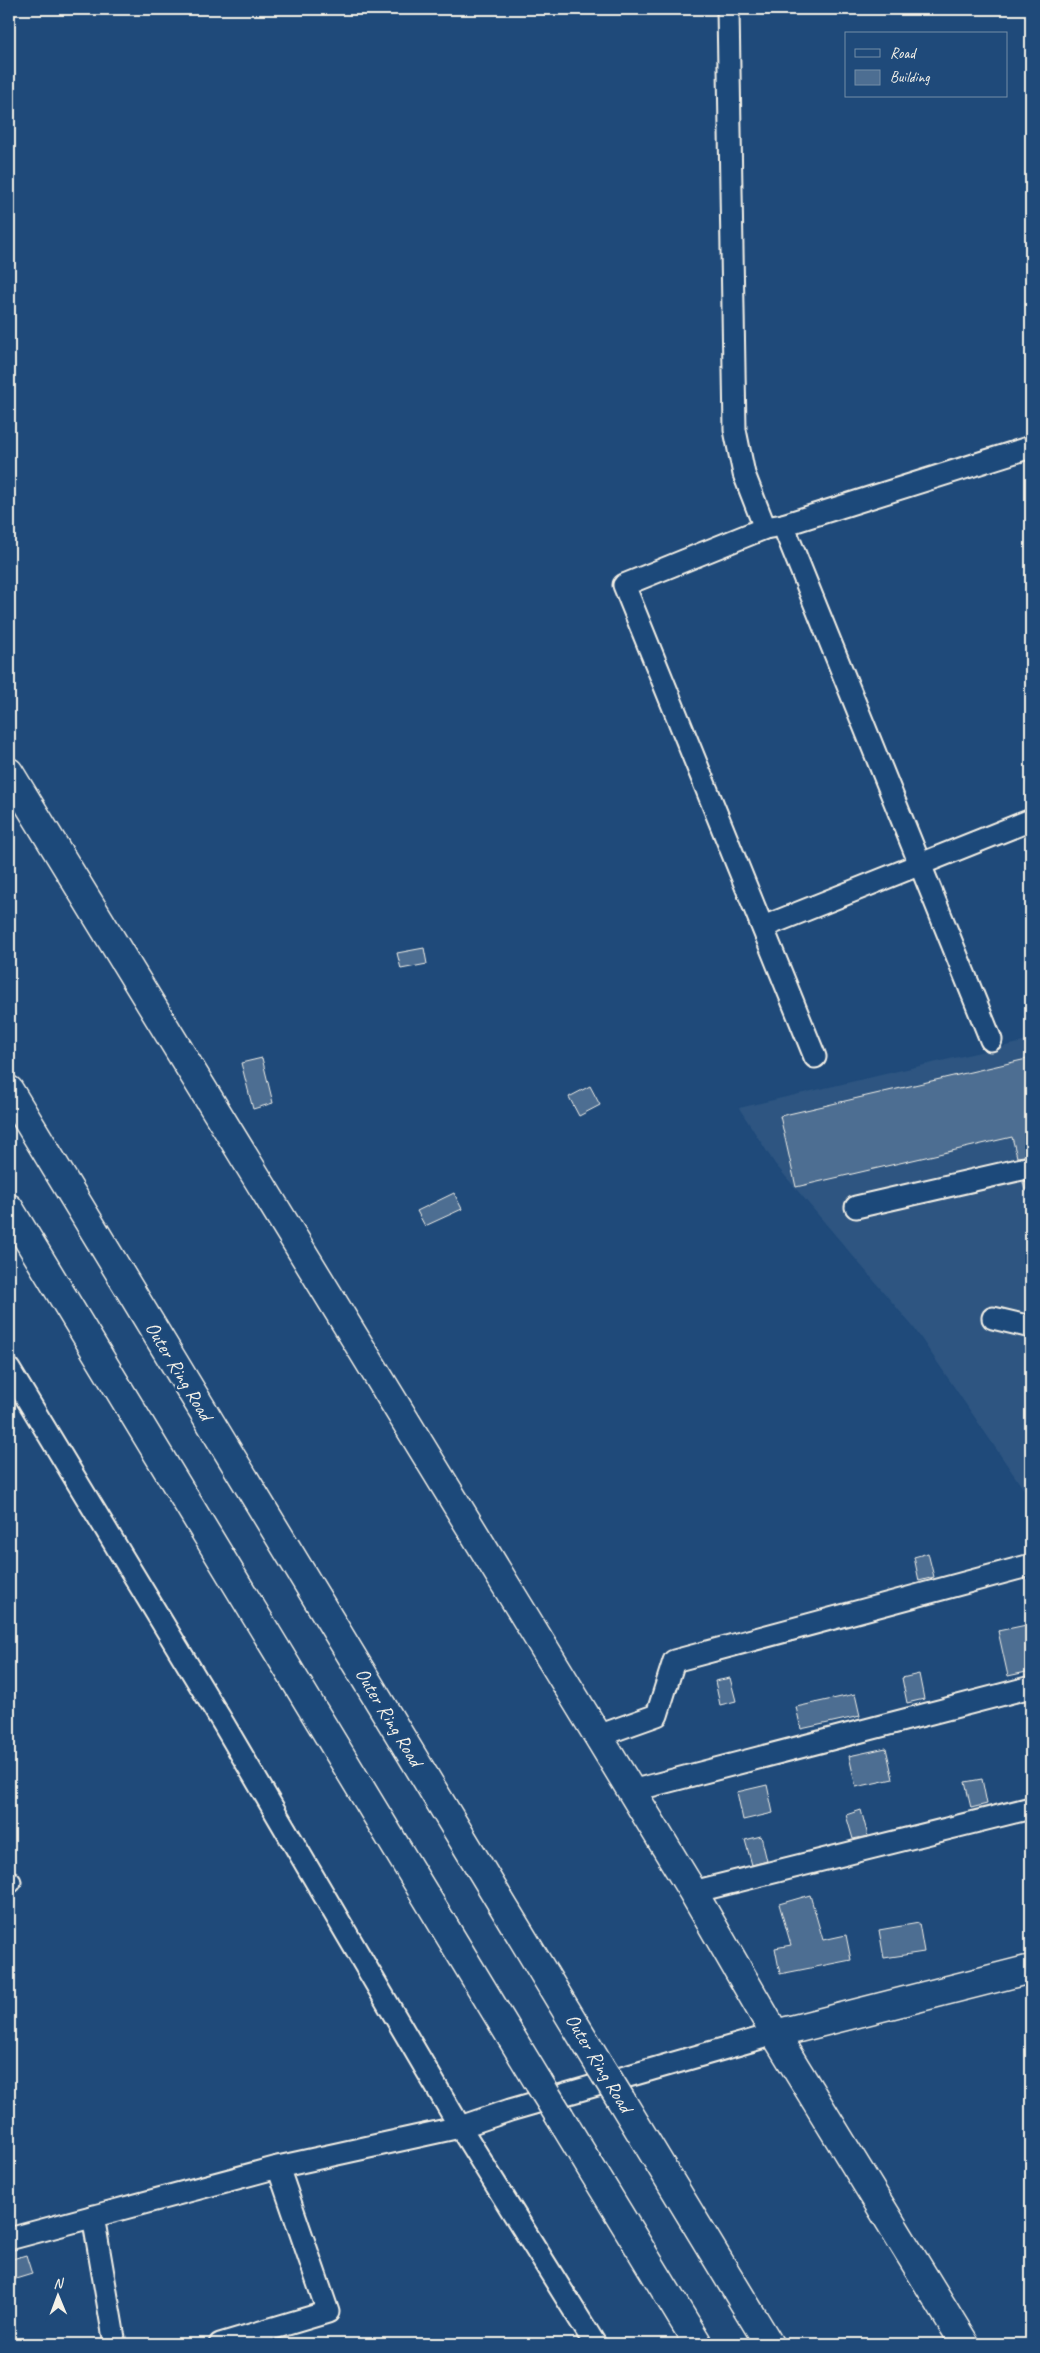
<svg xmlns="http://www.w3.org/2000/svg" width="1040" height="2353" font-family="Caveat,sans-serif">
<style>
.built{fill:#2d5581}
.building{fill:#4d6e92;stroke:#f4f1e8}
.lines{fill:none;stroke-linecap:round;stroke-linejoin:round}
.minor-casing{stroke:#f4f1e8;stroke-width:25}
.major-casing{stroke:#f4f1e8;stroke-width:31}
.highway-casing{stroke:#f4f1e8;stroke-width:31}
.minor{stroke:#1f4a7a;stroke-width:21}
.major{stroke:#1f4a7a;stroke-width:28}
.highway{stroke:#1f4a7a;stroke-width:28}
.highway-bridge-casing{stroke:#f4f1e8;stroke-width:31;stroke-linecap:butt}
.highway-bridge{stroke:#1f4a7a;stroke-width:28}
.labels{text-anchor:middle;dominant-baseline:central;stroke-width:5;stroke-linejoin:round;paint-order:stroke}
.street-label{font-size:20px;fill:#f4f1e8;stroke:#1f4a7a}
</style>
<rect width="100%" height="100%" fill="#1f4a7a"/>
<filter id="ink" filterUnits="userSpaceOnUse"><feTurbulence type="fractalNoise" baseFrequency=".02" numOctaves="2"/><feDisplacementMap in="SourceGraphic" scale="10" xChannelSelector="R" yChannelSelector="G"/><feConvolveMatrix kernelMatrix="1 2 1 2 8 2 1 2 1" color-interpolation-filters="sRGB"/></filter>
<g filter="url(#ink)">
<polygon class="built" points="1031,1040 1031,1500 914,1328 775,1164 739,1108"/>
<g class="building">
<polygon points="424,948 427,964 401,969 397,953"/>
<polygon points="262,1058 273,1103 253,1109 241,1063"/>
<polygon points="1031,1058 1031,1155 1017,1157 1012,1137 796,1187 780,1116"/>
<polygon points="590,1086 600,1105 579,1116 569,1097"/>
<polygon points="1031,1180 1031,1190 1025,1191 1023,1182"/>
<polygon points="454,1193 462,1209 425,1226 417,1211"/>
<polygon points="928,1553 934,1577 919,1581 914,1557"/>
<polygon points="1031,1624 1031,1671 1008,1676 998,1631"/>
<polygon points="919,1674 924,1699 907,1703 902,1678"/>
<polygon points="730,1678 736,1701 720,1705 715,1681"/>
<polygon points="855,1694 860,1716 801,1729 796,1707"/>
<polygon points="886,1748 893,1779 856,1787 849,1756"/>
<polygon points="982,1779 987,1804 971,1808 965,1782"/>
<polygon points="767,1785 773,1813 743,1820 737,1792"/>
<polygon points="861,1810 868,1836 853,1839 846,1815"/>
<polygon points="761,1836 767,1861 752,1865 745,1840"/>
<polygon points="810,1895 823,1940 846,1935 851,1960 780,1974 775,1948 791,1945 779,1904"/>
<polygon points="919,1923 924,1952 884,1958 879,1930"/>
<polygon points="26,2255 32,2274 9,2281 9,2260"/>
</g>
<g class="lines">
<defs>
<g id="minor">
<polyline points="728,9 735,430 744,474 765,528"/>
<polyline points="783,525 991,1040"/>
<polyline points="763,927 1031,820"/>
<polyline points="815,1057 624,585 765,528 783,525 1031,447"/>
<polyline points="856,1207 1031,1167"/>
<polyline points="993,1318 1031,1327"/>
<polyline points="9,1369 223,1723 460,2127 595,2344"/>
<polyline points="598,1736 657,1715 674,1661 1031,1565"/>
<polyline points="631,1791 1031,1687"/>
<polyline points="9,1882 10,1882"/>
<polyline points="693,1892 1031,1808"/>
<polyline points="93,2216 115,2344"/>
<polyline points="9,2239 278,2167 460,2127 510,2110 775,2034"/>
<polyline points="220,2344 328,2312 278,2167"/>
</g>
<g id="major">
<polyline points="9,772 598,1736 693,1892 775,2034 965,2344"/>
<polyline points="775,2034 1031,1969"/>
</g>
<g id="highway">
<polyline points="9,1090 600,2066"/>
<polyline points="9,1208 539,2083"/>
<polyline points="621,2100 769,2344"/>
<polyline points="560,2117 698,2344"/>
</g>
</defs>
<use href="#minor" class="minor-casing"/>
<use href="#major" class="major-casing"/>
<use href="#highway" class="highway-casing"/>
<use href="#minor" class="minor"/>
<use href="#major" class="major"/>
<use href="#highway" class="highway"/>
<defs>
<g id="highway-bridge">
<polyline points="600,2066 621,2100"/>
<polyline points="539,2083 560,2117"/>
</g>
</defs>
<use href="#highway-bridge" class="highway-bridge-casing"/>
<use href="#highway-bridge" class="highway-bridge"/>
</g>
</g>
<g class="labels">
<g class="street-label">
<text transform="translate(179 1371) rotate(59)">Outer Ring Road</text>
<text transform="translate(389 1717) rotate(59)">Outer Ring Road</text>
<text transform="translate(599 2063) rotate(59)">Outer Ring Road</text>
</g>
</g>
<rect width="1040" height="2353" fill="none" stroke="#1f4a7a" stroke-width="30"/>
<rect x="15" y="15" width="1010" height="2323" fill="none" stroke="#f4f1e8" stroke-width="2" filter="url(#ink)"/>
<rect x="845" y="32" width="162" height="65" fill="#1f4a7a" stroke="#748da6"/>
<rect x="855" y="49" width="25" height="8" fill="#1f4a7a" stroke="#748da6"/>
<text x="890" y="58" font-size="15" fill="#f4f1e8">Road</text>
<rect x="855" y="70" width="25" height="15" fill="#4d6e92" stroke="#748da6"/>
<text x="890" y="82" font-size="15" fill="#f4f1e8">Building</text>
<g transform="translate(58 2296) rotate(359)" stroke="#1f4a7a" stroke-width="4" paint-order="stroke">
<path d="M0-4L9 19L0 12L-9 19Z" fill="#f4f1e8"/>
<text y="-8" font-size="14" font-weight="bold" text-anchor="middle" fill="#f4f1e8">N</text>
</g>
</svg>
